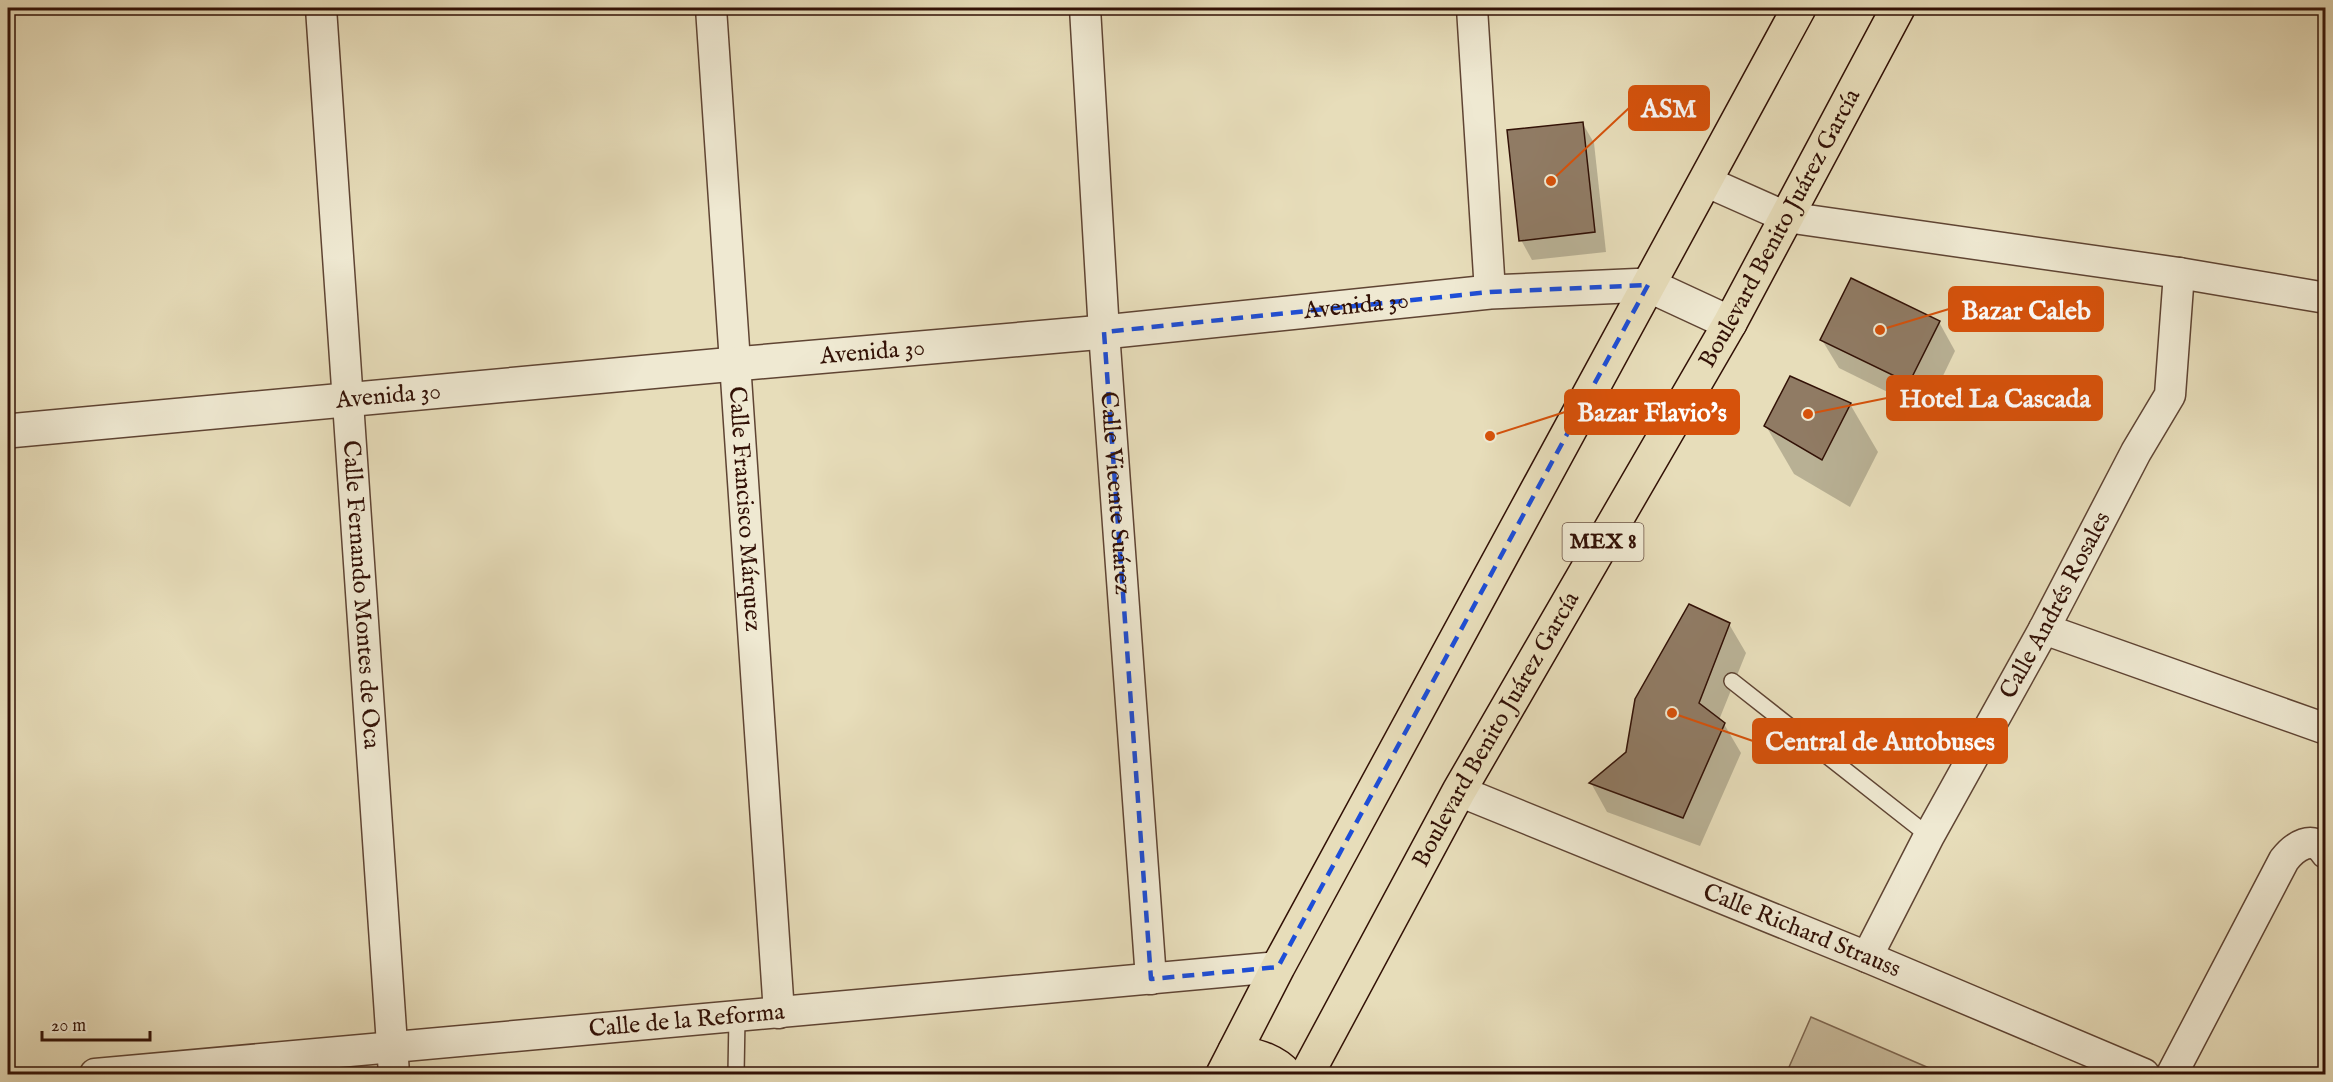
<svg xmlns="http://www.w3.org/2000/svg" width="2333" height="1082" font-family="'IM FELL English',serif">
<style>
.green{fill:#c8ba9b;stroke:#7d6650;stroke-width:1.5}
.shadow{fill:#0003}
.building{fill:#907b64;stroke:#321106;stroke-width:1.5}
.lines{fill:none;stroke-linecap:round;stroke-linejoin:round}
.service-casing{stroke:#5f4433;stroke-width:18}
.minor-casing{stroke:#5f4433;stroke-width:33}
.tertiary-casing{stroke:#5f4433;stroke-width:36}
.primary-casing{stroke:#321106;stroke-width:36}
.service{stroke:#efe9d2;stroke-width:15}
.minor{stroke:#efe9d2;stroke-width:30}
.tertiary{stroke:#efe9d2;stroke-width:33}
.primary{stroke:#e7ddba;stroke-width:33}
.marked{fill:none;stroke:#1d4ed8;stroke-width:4.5;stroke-dasharray:12 8;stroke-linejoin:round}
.labels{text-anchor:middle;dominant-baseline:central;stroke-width:4.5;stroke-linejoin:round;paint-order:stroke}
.shield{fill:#efe9d2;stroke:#6b5243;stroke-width:1.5}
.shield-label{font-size:22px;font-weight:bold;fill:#321106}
.street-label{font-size:24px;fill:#321106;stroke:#efe9d2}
.leader{fill:none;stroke:#d6520b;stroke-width:2}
.callout-dot{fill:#d6520b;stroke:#efe9d2;stroke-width:2}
.callout{fill:#d6520b;stroke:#d6520b;stroke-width:2}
.callout-label{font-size:26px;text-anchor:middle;font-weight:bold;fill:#fff}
</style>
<rect width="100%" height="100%" fill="#e7ddba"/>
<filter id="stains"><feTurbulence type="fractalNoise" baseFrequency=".00333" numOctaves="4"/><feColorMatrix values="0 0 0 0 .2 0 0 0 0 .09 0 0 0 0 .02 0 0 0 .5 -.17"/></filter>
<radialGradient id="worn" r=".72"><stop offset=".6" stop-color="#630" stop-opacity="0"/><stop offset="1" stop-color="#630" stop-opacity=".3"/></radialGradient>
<polygon class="green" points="1811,1017 1943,1074 1786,1074"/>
<g class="shadow">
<polygon points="1583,124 1594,143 1606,252 1532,260 1521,240"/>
<polygon points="1939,322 1955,351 1926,411 1839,368 1822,340"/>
<polygon points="1850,404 1878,452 1850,507 1794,474 1766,426"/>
<polygon points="1729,624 1746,653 1719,720 1724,724 1741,753 1700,846 1607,812 1591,783 1628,752"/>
</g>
<g class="building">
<polygon points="1583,122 1595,232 1519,241 1507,130"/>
<polygon points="1851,278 1940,321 1909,383 1820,340"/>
<polygon points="1790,376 1851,403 1822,460 1764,426"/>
<polygon points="1689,604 1730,623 1699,703 1725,723 1683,818 1589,783 1626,752 1635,699"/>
</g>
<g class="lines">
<defs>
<g id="service">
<polyline points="1732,681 1929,836"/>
<polyline points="736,1074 737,1017"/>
</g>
<g id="minor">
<path id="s1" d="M321,8L394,1074"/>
<path id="s2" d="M711,8L779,1013"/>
<path id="s3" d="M1085,8L1104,332L1151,979"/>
<polyline points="1472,8 1490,292"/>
<polyline points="1705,181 1786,217 2179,273 2326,298"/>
<polyline points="2044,629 2326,729"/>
<path id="s4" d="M1459,791L1867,957L2144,1074"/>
<path id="s5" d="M1867,957L1929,836L2044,629L2136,452L2170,395L2179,273"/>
<path id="s6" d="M95,1074L1278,967"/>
<path d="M2172,1074L2284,860C2294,847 2313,833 2326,853"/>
</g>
<g id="tertiary">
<path id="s7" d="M8,431L735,364L1104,332L1490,292L1648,285L1730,323"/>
</g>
<g id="primary">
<path d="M1235,1051C1254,1056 1273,1059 1286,1074"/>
<polyline points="1223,1074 1278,967 1799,8"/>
<path id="s8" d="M1307,1074L1459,791L1730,323L1898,8"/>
</g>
</defs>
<use href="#service" class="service-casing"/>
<use href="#minor" class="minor-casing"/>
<use href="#tertiary" class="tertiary-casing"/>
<use href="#primary" class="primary-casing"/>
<use href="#service" class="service"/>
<use href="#minor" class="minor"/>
<use href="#tertiary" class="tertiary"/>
<use href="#primary" class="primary"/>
</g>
<path class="marked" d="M1648,285L1278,967L1151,979L1104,332L1490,292Z"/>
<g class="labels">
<rect class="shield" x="1562.5" y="523" width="81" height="38" rx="4.5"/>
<g class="shield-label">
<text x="1603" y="542">MEX 8</text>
</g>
<g class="street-label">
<text stroke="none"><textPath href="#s8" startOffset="969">Boulevard Benito Juárez García</textPath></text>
<text stroke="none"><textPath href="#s7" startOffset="1354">Avenida 30</textPath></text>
<text stroke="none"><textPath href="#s7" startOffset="868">Avenida 30</textPath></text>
<text stroke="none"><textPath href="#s7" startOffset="382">Avenida 30</textPath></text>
<text stroke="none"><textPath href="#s3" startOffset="486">Calle Vicente Suárez</textPath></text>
<text stroke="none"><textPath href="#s2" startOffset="502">Calle Francisco Márquez</textPath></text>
<text stroke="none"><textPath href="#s1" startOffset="588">Calle Fernando Montes de Oca</textPath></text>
<text stroke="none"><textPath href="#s5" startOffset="399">Calle Andrés Rosales</textPath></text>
<text stroke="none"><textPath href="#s8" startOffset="393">Boulevard Benito Juárez García</textPath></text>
<text stroke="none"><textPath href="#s4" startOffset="370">Calle Richard Strauss</textPath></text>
<text stroke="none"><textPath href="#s6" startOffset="594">Calle de la Reforma</textPath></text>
</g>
</g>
<path class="leader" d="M1551 181L1629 108M1880 330L1949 309M1808 414L1887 398M1490 436L1565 412M1672 713L1753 741"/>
<g class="callout-dot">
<circle cx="1551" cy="181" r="6"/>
<circle cx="1880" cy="330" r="6"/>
<circle cx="1808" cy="414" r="6"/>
<circle cx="1490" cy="436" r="6"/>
<circle cx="1672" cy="713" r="6"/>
</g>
<g class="callout">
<rect x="1629" y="86" width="80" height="44" rx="6"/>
<rect x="1949" y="287" width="154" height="44" rx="6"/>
<rect x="1887" y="376" width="215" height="44" rx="6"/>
<rect x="1565" y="390" width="174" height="44" rx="6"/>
<rect x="1753" y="719" width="254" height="44" rx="6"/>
</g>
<g class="callout-label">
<text x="1669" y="117">ASM</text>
<text x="2026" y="319">Bazar Caleb</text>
<text x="1995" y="407">Hotel La Cascada</text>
<text x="1652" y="421">Bazar Flavio's</text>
<text x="1880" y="750">Central de Autobuses</text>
</g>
<rect width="2333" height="1082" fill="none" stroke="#e7ddba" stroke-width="30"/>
<rect x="9" y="9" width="2315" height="1064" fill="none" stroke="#321106" stroke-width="3"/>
<rect x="15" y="15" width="2303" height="1052" fill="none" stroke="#321106" stroke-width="1.5"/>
<path d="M42 1031v9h108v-9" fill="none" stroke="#321106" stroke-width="3"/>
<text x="51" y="1031" font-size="18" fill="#321106" stroke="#efe9d2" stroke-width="4.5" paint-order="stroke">20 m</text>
<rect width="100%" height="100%" filter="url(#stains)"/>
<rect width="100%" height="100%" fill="url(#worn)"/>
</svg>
